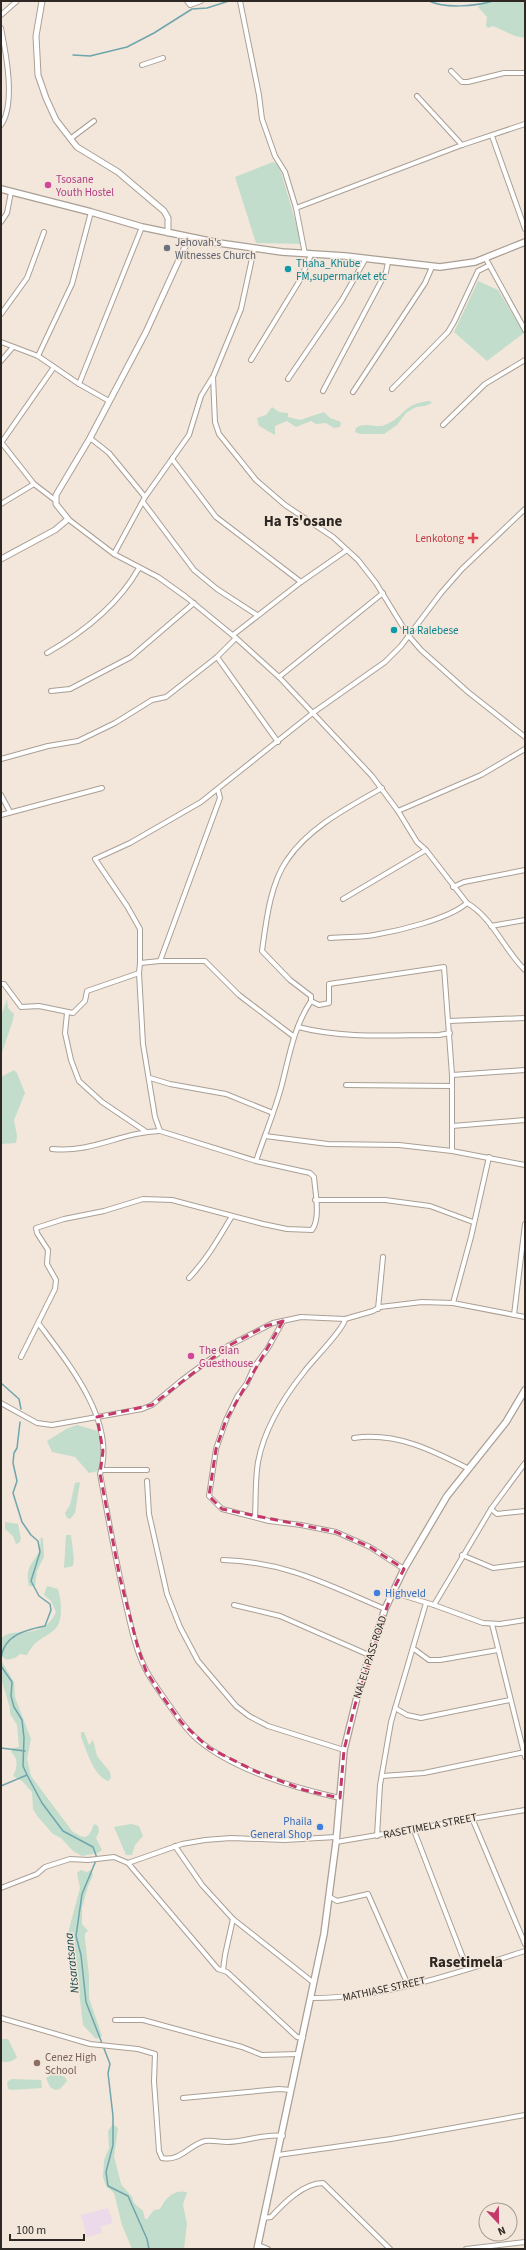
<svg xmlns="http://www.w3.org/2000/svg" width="526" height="2250" font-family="'Source Sans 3',sans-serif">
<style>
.commercial{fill:#ecd9e9}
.green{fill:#c2ddcb}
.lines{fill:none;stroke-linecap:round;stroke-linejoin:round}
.stream{stroke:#70a5ad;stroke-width:1.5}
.minor-casing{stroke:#aa9f94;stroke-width:6}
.tertiary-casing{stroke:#aa9f94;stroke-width:7}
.secondary-casing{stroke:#aa9f94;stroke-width:8}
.minor{stroke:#fff;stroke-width:4}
.tertiary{stroke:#fff;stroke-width:5}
.secondary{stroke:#fff;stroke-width:5.5}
.marked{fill:none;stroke:#c5386a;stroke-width:3;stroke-dasharray:8 5;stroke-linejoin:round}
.hotel-dot{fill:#d1479c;stroke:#f3e7db;stroke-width:1.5}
.worship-dot{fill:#6b7280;stroke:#f3e7db;stroke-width:1.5}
.culture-dot{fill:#0f9aa8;stroke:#f3e7db;stroke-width:1.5}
.health-dot{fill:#e0444e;stroke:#f3e7db;stroke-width:1.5}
.shop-dot{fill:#3f7fe0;stroke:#f3e7db;stroke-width:1.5}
.education-dot{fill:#8d6e63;stroke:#f3e7db;stroke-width:1.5}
.labels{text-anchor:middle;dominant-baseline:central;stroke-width:3;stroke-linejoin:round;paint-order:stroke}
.hotel-label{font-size:11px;fill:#b23c85;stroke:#f3e7db;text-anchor:start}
.worship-label{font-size:11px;fill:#5b616d;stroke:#f3e7db;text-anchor:start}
.culture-label{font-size:11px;fill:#0d838f;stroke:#f3e7db;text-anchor:start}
.health-label{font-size:11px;fill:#be3a42;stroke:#f3e7db;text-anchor:end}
.shop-label{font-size:11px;fill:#366cbe;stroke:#f3e7db;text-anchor:start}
.street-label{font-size:11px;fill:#2d2824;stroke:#f3e7db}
.education-label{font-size:11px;fill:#785e54;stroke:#f3e7db;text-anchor:start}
.water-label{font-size:12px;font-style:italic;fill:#13444a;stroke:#f3e7db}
.district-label{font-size:15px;font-weight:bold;fill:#2d2824;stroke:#f3e7db}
</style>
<rect width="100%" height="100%" fill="#f3e7db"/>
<polygon class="commercial" points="108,2208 113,2223 101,2226 102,2233 87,2237 81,2215"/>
<g class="green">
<polygon points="484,1 525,1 525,38 515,36 493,26 488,28 486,26 487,17 478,7"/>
<polygon points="273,162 279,165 302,244 256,243 235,177"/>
<polygon points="478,281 498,290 524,333 487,361 454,332"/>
<path d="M430,401L432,403L425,406L416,407L406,413L397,425L384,434H360L355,432L356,428C366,421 375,429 385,425C405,417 403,403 430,401Z"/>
<polygon points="272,407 279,412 288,413 288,417 300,420 324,412 330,418 341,422 340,427 334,428 326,423 316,424 311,421 296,427 287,421 275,426 275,435 259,426 257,418 266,415"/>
<polygon points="7,999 8,1008 14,1014 13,1020 1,1055 1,1016"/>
<polygon points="14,1070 17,1073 25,1093 14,1120 17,1136 16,1143 1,1144 1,1077"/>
<polygon points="77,1425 98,1431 102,1454 98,1471 89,1473 75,1457 52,1452 47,1441 66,1429"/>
<polygon points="80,1482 75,1513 70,1519 67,1518 65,1513 70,1505 75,1483"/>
<polygon points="5,1522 18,1524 21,1539 19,1543 16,1544 13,1536 5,1529"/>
<polygon points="66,1535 71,1535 74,1559 73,1566 64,1568"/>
<path d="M41,1537L43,1539L44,1557L37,1571L35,1586H29C24,1562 37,1563 40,1547C41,1544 40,1540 41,1537Z"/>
<path d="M47,1586L58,1589C61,1599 64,1621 55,1629C43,1640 37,1637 27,1655L20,1654L15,1658L7,1660L1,1656C1,1651 0,1644 1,1640C8,1624 42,1644 56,1612L51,1601L44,1595Z"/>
<path d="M2,1662L14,1682L15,1697L31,1739L27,1759L31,1776L72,1831C86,1841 89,1838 94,1824L98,1826L99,1832L96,1838L102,1850L98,1853L82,1856L73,1851L61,1838L53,1834L38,1817L33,1809L32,1792L22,1781L13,1776C17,1768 19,1759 11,1752L13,1748L19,1747L17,1725L10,1714V1708L2,1682Z"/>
<path d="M81,1732H84L89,1745L93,1740L97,1756L110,1772L111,1778L108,1781C93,1775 87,1751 81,1737Z"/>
<polygon points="131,1824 139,1826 143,1836 135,1845 132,1855 126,1855 114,1827"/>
<polygon points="81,1870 87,1872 91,1870 93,1875 88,1886 82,1908 82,1924 88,1931 85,1933 85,1939 89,1976 89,1998 102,2036 96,2039 83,2025 79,1990 75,1983 71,1956 68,1950 69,1929 80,1888 77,1873"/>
<path d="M1,2039H8L17,2057C13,2062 6,2063 1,2061Z"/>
<polygon points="54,2073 65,2077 67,2081 60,2089 55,2090 50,2087 46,2078"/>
<polygon points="12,2079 41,2080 42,2088 11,2090 8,2089 7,2082"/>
<path d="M113,2124L118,2128L114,2156L121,2184L132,2197L134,2203L143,2211L145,2219H147L154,2210L160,2209C166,2198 173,2189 187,2192L183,2205L187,2224L184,2249H132L122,2225L114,2193L106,2186L103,2177L104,2160L109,2148L108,2131Z"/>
</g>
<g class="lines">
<g class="stream">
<polyline points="397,1 404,1"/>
<path d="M429,1C446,9 476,6 493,1"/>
<polyline points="73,55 90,56 127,47 154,33 192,9 207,8 229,1"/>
<polyline points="1,1383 19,1399 21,1409"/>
<path d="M1,1658C4,1635 25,1630 45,1626L51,1610L50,1604L39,1596L31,1581L40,1552L38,1541L31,1535L22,1522L13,1493L17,1481L13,1463L14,1453L17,1448L20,1422"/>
<polyline points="1,1666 12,1682 11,1696 14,1707 22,1720 24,1738 23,1766 27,1775 42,1803 63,1831 93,1847 97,1858 82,1894 76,1936 81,1955 86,2002 110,2064 108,2073 113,2116 113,2145 106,2172 108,2186 128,2196 147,2239 149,2249"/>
<polyline points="1,1748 25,1751"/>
<polyline points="1,1786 27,1775"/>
</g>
<defs>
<g id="minor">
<polyline points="187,1 190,5 201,1"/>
<polyline points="240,1 259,95 262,119 275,156 285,172 296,208 305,254"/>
<polyline points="1,15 17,1"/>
<path d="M1,28C6,53 16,104 1,125"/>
<polyline points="142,65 163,58"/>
<polyline points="451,71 462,82 468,82 504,73 525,73"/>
<polyline points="417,96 462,145"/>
<polyline points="492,136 525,229"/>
<polyline points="70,139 94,121"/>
<polyline points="296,208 462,145 525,124"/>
<polyline points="1,222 7,213 11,192"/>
<polyline points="254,249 241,309 213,377 215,422 219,434 256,480 285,505 333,537 358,560 376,583 408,635 421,650 468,692 525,737"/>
<polyline points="486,259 525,330"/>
<polyline points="1,314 27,278 44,232"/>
<polyline points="1,342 38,356 79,384 109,401"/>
<polyline points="38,356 72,284 91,212"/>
<polyline points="251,360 300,280 311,255"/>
<polyline points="1,361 13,347"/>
<polyline points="288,379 342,300 366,258"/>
<polyline points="79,384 142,227"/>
<polyline points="392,389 448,332 454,322 478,271 488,266"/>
<polyline points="323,391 386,272 388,262"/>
<polyline points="353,392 425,283 432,267"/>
<polyline points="443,425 485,384 525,360"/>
<polyline points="90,438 109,453 145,497"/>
<polyline points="1,442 34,484 55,500"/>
<polyline points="1,443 54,367"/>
<polyline points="172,459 216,517 301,582"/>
<polyline points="143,502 194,570 217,589 257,615"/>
<polyline points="1,504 34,484"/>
<path d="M68,519L114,554L158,577L186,597L236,638L279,677L372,776L398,811L417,842L426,850L467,903C493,918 504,950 525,970"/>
<polyline points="114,554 145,497 189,435 201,396 212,378"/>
<polyline points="233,635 301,582 347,550"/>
<path d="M47,653C84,632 118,605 139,568"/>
<polyline points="217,657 278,742"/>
<polyline points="279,677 383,593"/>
<polyline points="51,691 70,689 131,657 194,603"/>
<polyline points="1,759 48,746 78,741 115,723 152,700 166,697 217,657 236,638"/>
<path d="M382,788C349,807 309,827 287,860C270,884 266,922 262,951L290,980L311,996V1001L319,1005L329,1003V984L444,967L452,1075V1151"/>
<polyline points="1,795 10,812"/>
<polyline points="398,811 481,775 525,749"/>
<polyline points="1,815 102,788"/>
<polyline points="453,887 464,882 525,870"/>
<polyline points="343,899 426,850"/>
<polyline points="491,926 525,920"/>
<path d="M330,938C345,936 359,938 374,935C398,931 449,919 467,903"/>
<polyline points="160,961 220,798 218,790"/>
<path d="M139,973L143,1044L155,1117L160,1131L256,1161C264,1137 274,1113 281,1088C289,1058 293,1028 311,1001"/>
<polyline points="1,984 4,984 21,1007 39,1006 73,1013 85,1001 87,991 139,973 140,963"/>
<polyline points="67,1013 65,1033 71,1060 79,1081 102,1102 145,1131"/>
<polyline points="449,1021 525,1018"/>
<path d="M298,1027C345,1039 391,1035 439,1035L450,1033"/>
<polyline points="293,1036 239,995 205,961 160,961 140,963 140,929 127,906 95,859 130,843 201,802 314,712 385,662 401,646 441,593 462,569 525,509"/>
<polyline points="452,1075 525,1070"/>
<polyline points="150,1078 170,1084 226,1094 273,1113"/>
<polyline points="346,1085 451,1086"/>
<polyline points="452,1126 525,1120"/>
<polyline points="265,1136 328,1144 399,1145 452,1151 525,1165"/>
<path d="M52,1149C94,1153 121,1132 160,1131"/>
<polyline points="315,1200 385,1200 430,1206 473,1222"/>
<path d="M189,1278C207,1259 219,1238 232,1216"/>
<polyline points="453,1303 471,1237 489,1157"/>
<polyline points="378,1309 383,1257"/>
<polyline points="514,1315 525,1224"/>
<polyline points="283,1321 268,1348 254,1367 247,1383 237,1397 226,1420 216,1449 209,1496 222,1509 269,1521 301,1525 336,1532 370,1547 404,1569"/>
<path d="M39,1324C68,1363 117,1422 100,1474C108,1518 116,1562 126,1605C131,1627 136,1652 147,1672C155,1686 165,1699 174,1712C181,1722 189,1732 198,1740C234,1770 295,1788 340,1798"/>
<path d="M21,1357L55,1289L56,1280L47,1264L48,1250L37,1233L36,1228L64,1219L104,1211L143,1199L172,1200L263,1224L287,1229L312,1230C321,1218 315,1191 314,1177L310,1173L256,1161"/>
<polyline points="1,1403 37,1423 52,1425 142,1409 152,1405 182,1380 228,1346 273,1323 301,1317 345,1319 373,1311 380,1307 422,1302 453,1303 525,1317"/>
<path d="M354,1438C396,1432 432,1450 469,1469"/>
<polyline points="101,1470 147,1470"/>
<polyline points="147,1481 149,1514 167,1594 180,1627 198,1661 236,1706 249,1716 268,1726 344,1750"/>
<polyline points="491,1509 497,1514 525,1511"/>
<path d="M255,1517C256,1499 255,1480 258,1462C264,1430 284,1397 304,1372C311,1362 345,1328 345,1319"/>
<polyline points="462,1555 493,1568 525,1564"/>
<path d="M223,1560C287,1562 328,1585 385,1609"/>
<polyline points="392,1592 434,1605 483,1623 500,1624 525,1620"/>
<polyline points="234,1605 280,1616 369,1655"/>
<polyline points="434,1605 491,1509 525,1463"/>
<polyline points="492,1624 525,1757"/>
<polyline points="414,1649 429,1660 440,1660 498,1650"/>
<polyline points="395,1708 407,1715 421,1718 510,1700"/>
<polyline points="382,1776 424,1773 525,1752"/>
<polyline points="472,1818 525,1944"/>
<polyline points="413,1828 467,1968"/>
<polyline points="377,1836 380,1785 391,1722 426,1603"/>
<polyline points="336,1842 525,1810"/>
<polyline points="175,1846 202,1885 233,1919 314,1983"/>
<polyline points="128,1863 218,1969 227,1972 297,2037 303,2038"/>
<polyline points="1,1888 37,1874 45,1867 70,1859 88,1860 114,1857 128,1863 182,1844 205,1840 231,1838 284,1840 336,1837"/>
<polyline points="330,1897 337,1901 368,1894 408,1985"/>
<polyline points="223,1970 225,1955 233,1919"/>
<path d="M310,1998C382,1999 457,1973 525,1951"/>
<path d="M1,2018L90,2044L138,2049L155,2054L154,2081L159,2151L162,2158C180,2162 189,2145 205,2141C212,2140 220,2142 227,2142C245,2142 265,2133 283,2136"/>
<polyline points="115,2020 143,2020 242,2047 262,2055 299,2054"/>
<polyline points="183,2098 279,2089 291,2090"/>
<polyline points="278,2155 391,2139 525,2115"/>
<path d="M263,2218L271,2217C283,2204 303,2183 323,2183L390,2249"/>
<polyline points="258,2245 268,2249"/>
<polyline points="466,2249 525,2242"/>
</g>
<g id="tertiary">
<polyline points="42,1 36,36 38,75 46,98 56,120 77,147 118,172 164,211 168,218 168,233"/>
<polyline points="1,559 55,530 68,519 56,504 56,495 90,438 146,332 189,238"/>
</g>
<g id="secondary">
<polyline points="1,189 91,212 142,227 219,243 282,252 345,256 440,267 475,262 525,242"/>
<polyline points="257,2249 324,1934 336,1842 344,1750 360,1685 385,1609 404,1569 447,1496 506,1422 525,1390"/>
</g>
</defs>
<use href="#minor" class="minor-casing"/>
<use href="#tertiary" class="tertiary-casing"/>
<use href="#secondary" class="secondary-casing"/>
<use href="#minor" class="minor"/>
<use href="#tertiary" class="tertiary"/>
<use href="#secondary" class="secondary"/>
</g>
<path class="marked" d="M283,1321L226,1420L216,1449L209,1496L222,1509L336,1532L370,1547L404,1569L392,1592L355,1705L344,1750L340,1798L304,1790L257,1772L209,1748L182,1723L162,1696L146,1671L138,1648L120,1578L100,1474L103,1451L97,1417L152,1405L228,1346L266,1326Z"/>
<g class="hotel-dot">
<circle cx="48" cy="185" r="4"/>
<circle cx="191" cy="1356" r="4"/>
</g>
<circle class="worship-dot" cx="167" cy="248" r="4"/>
<g class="culture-dot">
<circle cx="288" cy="269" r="4"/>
<circle cx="394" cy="630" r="4"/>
</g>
<path class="health-dot" d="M471 532h4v4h4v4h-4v4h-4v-4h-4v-4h4z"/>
<g class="shop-dot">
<circle cx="377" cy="1593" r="4"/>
<circle cx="320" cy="1827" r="4"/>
</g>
<circle class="education-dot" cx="37" cy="2063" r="4"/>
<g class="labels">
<g class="hotel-label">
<text x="56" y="179">Tsosane<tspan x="56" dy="13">Youth Hostel</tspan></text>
<text x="199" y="1350">The Clan<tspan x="199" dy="13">Guesthouse</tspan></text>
</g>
<g class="worship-label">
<text x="175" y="242">Jehovah's<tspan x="175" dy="13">Witnesses Church</tspan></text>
</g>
<g class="culture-label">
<text x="296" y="263">Thaha_Khube<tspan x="296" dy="13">FM,supermarket etc</tspan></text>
<text x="402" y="630">Ha Ralebese</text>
</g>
<g class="health-label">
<text x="464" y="538">Lenkotong</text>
</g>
<g class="shop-label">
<text x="385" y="1593">Highveld</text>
<text x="312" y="1821" text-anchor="end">Phaila<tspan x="312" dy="13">General Shop</tspan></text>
</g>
<g class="street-label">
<text transform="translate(370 1657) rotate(-72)">NALELI PASS ROAD</text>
<text transform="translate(430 1826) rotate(-11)">RASETIMELA STREET</text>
<text transform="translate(384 1989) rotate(-12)">MATHIASE STREET</text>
</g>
<g class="education-label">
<text x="45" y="2057">Cenez High<tspan x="45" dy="13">School</tspan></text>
</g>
<g class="water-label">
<text transform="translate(72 1963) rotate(-96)">Ntsaratsana</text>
</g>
<g class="district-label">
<text x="303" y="521">Ha Ts'osane</text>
<text x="466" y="1962">Rasetimela</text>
</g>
</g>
<rect width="526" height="2250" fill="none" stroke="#2d2824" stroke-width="4"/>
<g transform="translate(498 2222) rotate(158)"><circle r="19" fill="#f3e7db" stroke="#a49b92"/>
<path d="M0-3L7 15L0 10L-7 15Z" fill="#c5386a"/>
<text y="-6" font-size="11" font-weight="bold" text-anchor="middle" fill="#2d2824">N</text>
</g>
<path d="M10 2234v6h74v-6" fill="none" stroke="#2d2824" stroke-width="2"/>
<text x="16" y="2234" font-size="12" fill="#2d2824" stroke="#f3e7db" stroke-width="3" paint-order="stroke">100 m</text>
</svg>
